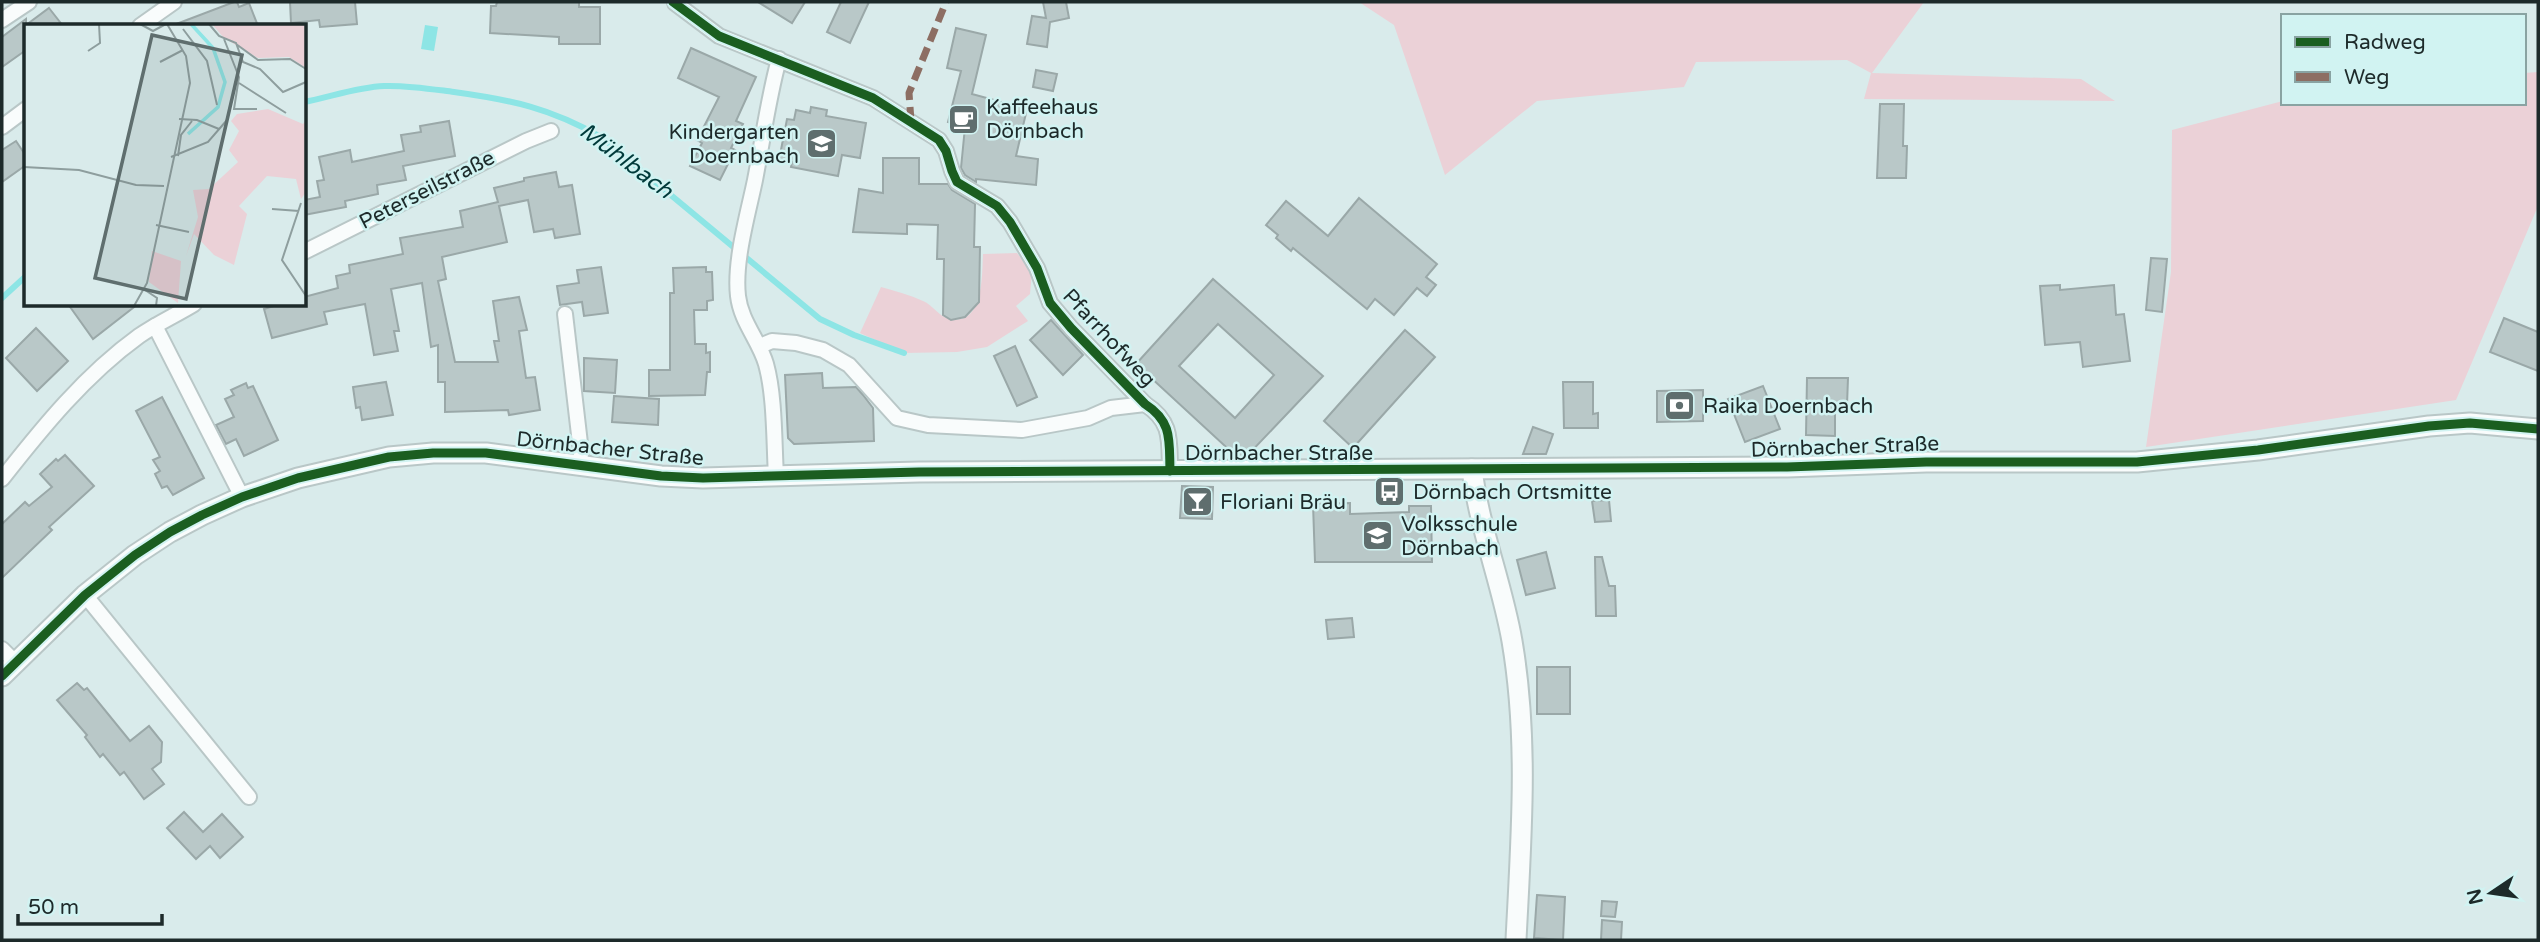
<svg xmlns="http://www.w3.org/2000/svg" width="2540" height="942" font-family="'Varela Round',sans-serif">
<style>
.green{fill:#ebd1d7}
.water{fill:#8de5e5}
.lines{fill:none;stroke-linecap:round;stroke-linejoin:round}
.stream{stroke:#8de5e5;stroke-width:6}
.building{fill:#b9c8c8;stroke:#9aa8a8;stroke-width:2;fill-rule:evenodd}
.minor-casing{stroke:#b9c7c7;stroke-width:18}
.tertiary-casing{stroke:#b9c7c7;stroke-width:23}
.minor{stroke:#f9fcfc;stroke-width:14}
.tertiary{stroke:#f9fcfc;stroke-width:19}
.quiet{stroke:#8d6e63;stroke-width:7;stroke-dasharray:14 7;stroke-linecap:butt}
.cycleway-casing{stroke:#d1f3f2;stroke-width:13}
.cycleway{stroke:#1b5e20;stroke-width:9}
.labels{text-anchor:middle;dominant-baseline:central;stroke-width:5;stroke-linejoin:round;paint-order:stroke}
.poi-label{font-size:21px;fill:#1d2a2a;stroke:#d1f3f2;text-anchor:start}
.street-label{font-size:21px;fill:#1d2a2a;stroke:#d1f3f2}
.water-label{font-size:23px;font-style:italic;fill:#003a3a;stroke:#d1f3f2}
.inset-river{fill:none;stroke:#8de5e5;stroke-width:3.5}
.inset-road{fill:none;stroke:#8e9e9e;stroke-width:2}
.view{fill:#5f6e6e;fill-opacity:0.15;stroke:#5f6e6e;stroke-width:3.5}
.inset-edge{fill:none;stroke:#1d2a2a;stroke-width:3.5}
</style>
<rect width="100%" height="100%" fill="#d9ebeb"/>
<g class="green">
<polygon points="1359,2 1924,2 1872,73 2081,79 2115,101 1864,99 1871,73 1847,60 1696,62 1684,87 1537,101 1445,175 1394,25"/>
<polygon points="2538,72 2538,206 2456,400 2146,447 2171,272 2172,130 2283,101 2283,103 2524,103 2524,73"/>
<path d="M1017,253L1032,272L1030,294L1016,306L1028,321L987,347L957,352L904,353L860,333L881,287C895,291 910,295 923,301C933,305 939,317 950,319C984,326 982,274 983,254Z"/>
</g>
<polygon class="water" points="425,25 438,27 434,51 421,49"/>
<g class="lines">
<g class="stream">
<path d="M304,102C330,97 358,87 384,86C407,85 431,89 454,92C512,100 550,108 601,137L820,319L854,335L904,353"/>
<polyline points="2,298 26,276"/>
</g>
</g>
<g class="building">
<polygon points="234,2 237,2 239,7 249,3 258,26 171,26"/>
<polygon points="290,2 355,2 357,24 320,27 319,20 291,23"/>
<polygon points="497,2 579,2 579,7 600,7 600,44 559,44 559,37 490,33 491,6 496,6"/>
<polygon points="758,2 805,2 792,23"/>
<polygon points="841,2 869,2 850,43 827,32"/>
<polygon points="1043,2 1066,2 1069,18 1050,22 1047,47 1027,44 1032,16 1046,18"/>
<polygon points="49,8 63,26 26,26 26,50 2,67 2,37 26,19 26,25"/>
<polygon points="956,28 986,35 972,94 1027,109 1016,156 1038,159 1036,185 976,179 976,182 965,175 961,168 965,127 948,122 961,71 947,68"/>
<polygon points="691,48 756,77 736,121 743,124 731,148 735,150 720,180 690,166 702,143 697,140 719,97 678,78"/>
<polygon points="1036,70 1057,74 1053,91 1033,87"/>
<polygon points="1880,104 1904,104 1903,146 1907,146 1906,178 1877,178"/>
<polygon points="811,107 827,110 826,116 866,123 860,158 842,155 838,176 791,167 792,162 779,160 787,119 794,120 796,110 810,113"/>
<polygon points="449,121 455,156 403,166 406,180 377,185 378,194 345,201 346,207 304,215 304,200 320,197 317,181 324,180 319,157 350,150 352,162 404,151 401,135 421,132 420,126"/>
<polygon points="16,141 26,156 26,165 2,182 2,150"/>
<polygon points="883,158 919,158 919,184 948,184 952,190 975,204 974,247 980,247 979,302 965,317 951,320 943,315 944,259 937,259 938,225 907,224 907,234 853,232 859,189 883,193"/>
<polygon points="556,172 559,187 572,185 580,234 555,238 553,229 534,232 528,200 499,206 507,242 442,257 446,279 438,281 455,362 498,362 494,341 499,341 493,301 519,297 527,330 519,331 526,378 535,377 540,410 509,415 508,410 445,412 445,382 438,382 438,345 431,347 422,283 391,289 399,331 394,331 398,351 374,355 365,304 324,312 327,324 272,338 264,309 280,304 304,304 304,297 338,288 336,276 350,273 349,265 403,254 400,238 463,227 460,211 498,202 494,188 524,181 524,178"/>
<polygon points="1359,198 1437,264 1426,277 1436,285 1427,296 1417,288 1394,315 1375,299 1367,309 1293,248 1291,251 1276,238 1278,235 1266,225 1286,201 1328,236"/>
<polygon points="2151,258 2167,259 2162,312 2146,310"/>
<polygon points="601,267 608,313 584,316 582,302 560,305 557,286 579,283 577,270"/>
<polygon points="706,267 706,272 712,272 713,300 707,301 707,310 694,310 695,344 706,344 706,353 710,352 710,372 707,372 705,395 649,396 649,370 670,370 670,293 674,293 673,268"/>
<path d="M1213,279L1323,376L1245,458H1238L1136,364ZM1218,324L1274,375L1235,418L1179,366Z"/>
<polygon points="2060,285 2060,290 2114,285 2116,315 2124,314 2130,361 2083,367 2080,342 2045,345 2040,286"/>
<polygon points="68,304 138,304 93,339"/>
<polygon points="2504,318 2538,332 2538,371 2490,352"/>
<polygon points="1051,320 1083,355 1063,375 1030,340"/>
<polygon points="36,328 68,361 37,391 6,358"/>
<polygon points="1405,330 1435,357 1353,448 1324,421"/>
<polygon points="1015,346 1037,397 1017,406 994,356"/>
<polygon points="584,358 617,360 615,393 584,391"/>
<polygon points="822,373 823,388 856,387 863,395 873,408 874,441 794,444 788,438 785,375"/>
<polygon points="1807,378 1848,378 1847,405 1835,405 1835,436 1806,435"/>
<polygon points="386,382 393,415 362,420 360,407 356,408 353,387"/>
<polygon points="1563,382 1593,382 1593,414 1598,413 1598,428 1564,428"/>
<polygon points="246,383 248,388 253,386 278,440 244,456 236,439 226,444 216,425 234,417 225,399 234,395 231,390"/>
<polygon points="1763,386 1780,429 1745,442 1728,399"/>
<polygon points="1703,390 1703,421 1657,422 1657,391"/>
<polygon points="614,396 659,399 658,425 612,422"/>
<polygon points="162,397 204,478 173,495 167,486 162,488 155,474 160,471 153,460 160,457 136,411"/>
<polygon points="1533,427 1553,434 1546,454 1523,454"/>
<polygon points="65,455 94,486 49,527 52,530 2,578 2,524 25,502 29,506 52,487 40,474 56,459 58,461"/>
<polygon points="1182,486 1213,487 1212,519 1180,518"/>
<polygon points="1609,500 1611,521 1595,522 1592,501"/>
<polygon points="1350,503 1350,514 1409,512 1409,506 1431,506 1432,562 1315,562 1313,504"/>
<polygon points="1546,552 1555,588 1526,595 1517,560"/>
<polygon points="1595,557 1602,557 1609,586 1615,586 1616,616 1596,616"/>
<polygon points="1352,618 1354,637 1328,639 1326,620"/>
<rect x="1537" y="667" width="33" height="47"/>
<polygon points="77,683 84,690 87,688 130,741 149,726 162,742 161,762 152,769 164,784 144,799 124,772 120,775 103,754 100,757 85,737 87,735 57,700"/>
<polygon points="184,812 203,832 222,814 243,837 220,858 210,846 196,859 167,828"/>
<polygon points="1537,895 1565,897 1563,940 1534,938"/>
<polygon points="1602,901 1617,902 1615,917 1601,916"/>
<polygon points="1602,920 1622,922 1621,940 1601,940"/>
</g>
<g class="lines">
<defs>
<g id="minor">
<path d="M675,3L719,36L873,98L939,140L946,151L952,171L957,182L997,206L1010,222L1037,268L1050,303L1071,328L1145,404C1173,422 1169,441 1170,471"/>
<polyline points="2,20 29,2"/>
<polyline points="140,26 174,2"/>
<polyline points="2,127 26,109"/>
<polyline points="304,252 526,141 551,131"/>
<polyline points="565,314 581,452 580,465"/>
<polyline points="155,326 242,497"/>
<polyline points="760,346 772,341 796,343 823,350 849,365 897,418 928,425 1022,430 1088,418 1111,408 1145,404"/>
<path d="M776,476C774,443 775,396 766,364C759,340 741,322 738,296C734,261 748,214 755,180C763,139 768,99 779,59"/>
<path d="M2,479C42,428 85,375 139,336C156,324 176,315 194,304"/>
<polyline points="85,595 249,797"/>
<polyline points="2,649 15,662"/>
</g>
<g id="tertiary">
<path d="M1472,469C1479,528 1502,583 1512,641C1529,740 1521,840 1516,940"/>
<polyline points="2,676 85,595 135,555 170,532 202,515 242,497 298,478 389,457 433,453 486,453 661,476 703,478 919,472 1787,467 1926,462 2137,462 2258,450 2429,426 2470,423 2538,429"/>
</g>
</defs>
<use href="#minor" class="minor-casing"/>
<use href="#tertiary" class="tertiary-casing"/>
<use href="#minor" class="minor"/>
<use href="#tertiary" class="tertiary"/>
<polyline class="quiet" points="911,121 909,93 946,2"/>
<defs>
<g id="cycleway">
<path d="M673,2L719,36L873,98L939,140L946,151L952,171L957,182L997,206L1010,222L1037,268L1050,303L1071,328L1145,404C1173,422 1169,441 1170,471"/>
<polyline points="2,676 85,595 135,555 170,532 202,515 242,497 298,478 389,457 433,453 486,453 661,476 703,478 919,472 1787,467 1926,462 2137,462 2258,450 2429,426 2470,423 2538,429"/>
</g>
</defs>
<use href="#cycleway" class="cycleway-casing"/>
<use href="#cycleway" class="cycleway"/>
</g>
<defs>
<symbol id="cafe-square" viewBox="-11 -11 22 22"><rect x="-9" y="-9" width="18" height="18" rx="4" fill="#5f6e6e" stroke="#d1f3f2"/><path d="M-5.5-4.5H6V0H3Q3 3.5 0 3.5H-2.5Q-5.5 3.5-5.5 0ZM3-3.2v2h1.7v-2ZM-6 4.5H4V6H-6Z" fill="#fff"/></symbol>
<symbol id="school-square" viewBox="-11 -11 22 22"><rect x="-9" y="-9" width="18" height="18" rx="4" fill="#5f6e6e" stroke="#d1f3f2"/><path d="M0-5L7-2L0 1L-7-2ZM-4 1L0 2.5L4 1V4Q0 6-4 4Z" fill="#fff"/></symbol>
<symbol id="bank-square" viewBox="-11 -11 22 22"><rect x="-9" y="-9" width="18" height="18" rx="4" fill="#5f6e6e" stroke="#d1f3f2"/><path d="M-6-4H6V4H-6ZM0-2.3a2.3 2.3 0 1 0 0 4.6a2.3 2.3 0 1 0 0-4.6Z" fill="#fff"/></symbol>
<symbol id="bus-square" viewBox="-11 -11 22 22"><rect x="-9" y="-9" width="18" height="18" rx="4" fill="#5f6e6e" stroke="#d1f3f2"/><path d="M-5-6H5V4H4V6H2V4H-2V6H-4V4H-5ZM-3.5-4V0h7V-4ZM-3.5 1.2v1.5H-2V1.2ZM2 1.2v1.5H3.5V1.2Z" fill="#fff"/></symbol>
<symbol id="bar-square" viewBox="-11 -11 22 22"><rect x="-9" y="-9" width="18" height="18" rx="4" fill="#5f6e6e" stroke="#d1f3f2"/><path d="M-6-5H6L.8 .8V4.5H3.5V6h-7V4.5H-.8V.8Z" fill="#fff"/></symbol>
</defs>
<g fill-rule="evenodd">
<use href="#cafe-square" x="946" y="102" width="35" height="35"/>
<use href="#school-square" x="804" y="126" width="35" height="35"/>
<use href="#bank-square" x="1662" y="388" width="35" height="35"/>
<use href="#bus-square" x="1372" y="474" width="35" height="35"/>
<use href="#bar-square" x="1180" y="484" width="35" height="35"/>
<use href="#school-square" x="1360" y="518" width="35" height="35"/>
</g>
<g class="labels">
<g class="poi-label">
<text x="986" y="107">Kaffeehaus<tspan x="986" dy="24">Dörnbach</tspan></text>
<text x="799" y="132" text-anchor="end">Kindergarten<tspan x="799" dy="24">Doernbach</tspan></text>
<text x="1703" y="406">Raika Doernbach</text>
<text x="1413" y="492">Dörnbach Ortsmitte</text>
<text x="1220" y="502">Floriani Bräu</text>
<text x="1401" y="524">Volksschule<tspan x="1401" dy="24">Dörnbach</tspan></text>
</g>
<g class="street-label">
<text transform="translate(427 190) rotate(-27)">Peterseilstraße</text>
<text transform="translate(1109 338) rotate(47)">Pfarrhofweg</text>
<text transform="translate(1845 447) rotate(-2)">Dörnbacher Straße</text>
<text transform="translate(610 449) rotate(6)">Dörnbacher Straße</text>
<text x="1279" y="453">Dörnbacher Straße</text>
</g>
<g class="water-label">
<text transform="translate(626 161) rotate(37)">Mühlbach</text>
</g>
</g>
<g transform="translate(24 24)">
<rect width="282" height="282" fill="#d9ebeb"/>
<path d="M188,0H282V44L265,33L234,34L200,14ZM244,85L279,100L282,96V168L277,175L272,155L243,152L215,182L223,190L210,241L190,231L170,210L162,232L174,193L169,166L185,165L214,138L205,126L215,107L207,97L213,90ZM128,227L157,237L154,279L125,258Z" fill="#ebd1d7"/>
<path class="inset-river" d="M164,110L194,83L201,58L189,24L167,0"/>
<path class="inset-road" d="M116,0L129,7L142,0M185,0L195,12L212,19L219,38L236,45L259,68L282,58M159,5L183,37L193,81M200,15L215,53L210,85H233M212,20L234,36L266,35L282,45M64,27L76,19L75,0M136,38L159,26M215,59L262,89M155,95L173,96L195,105M154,132L157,111L168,97M147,133L184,118L203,96M0,143L55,146L112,161L140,162M277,179L258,236L282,272M248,185L275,187M132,201L165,208M121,266L133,274L132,282M110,282L123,259L166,59L162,32L143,0"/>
<path class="view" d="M128,11L218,31L162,275L71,254Z"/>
<rect width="282" height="282" class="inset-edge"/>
</g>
<rect width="2540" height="942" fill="none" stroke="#1d2a2a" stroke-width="7"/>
<rect x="2281" y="14" width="245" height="91" fill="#d1f3f2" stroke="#89a3a2" stroke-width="2"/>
<rect x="2295" y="37" width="35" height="10" fill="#1b5e20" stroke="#89a3a2" stroke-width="2"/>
<text x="2344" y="49" font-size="21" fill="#1d2a2a">Radweg</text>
<rect x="2295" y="72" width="35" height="10" fill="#8d6e63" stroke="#89a3a2" stroke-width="2"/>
<text x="2344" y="84" font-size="21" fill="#1d2a2a">Weg</text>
<g transform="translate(2491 893) rotate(257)" stroke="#d1f3f2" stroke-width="5" paint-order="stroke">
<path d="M0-5L12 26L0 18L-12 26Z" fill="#1d2a2a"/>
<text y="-10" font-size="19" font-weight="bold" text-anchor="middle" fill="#1d2a2a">N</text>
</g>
<path d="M18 914v10h144v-10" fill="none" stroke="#1d2a2a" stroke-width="3.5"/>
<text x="28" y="914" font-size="21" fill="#1d2a2a" stroke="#d1f3f2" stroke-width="5" paint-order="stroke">50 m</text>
</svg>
